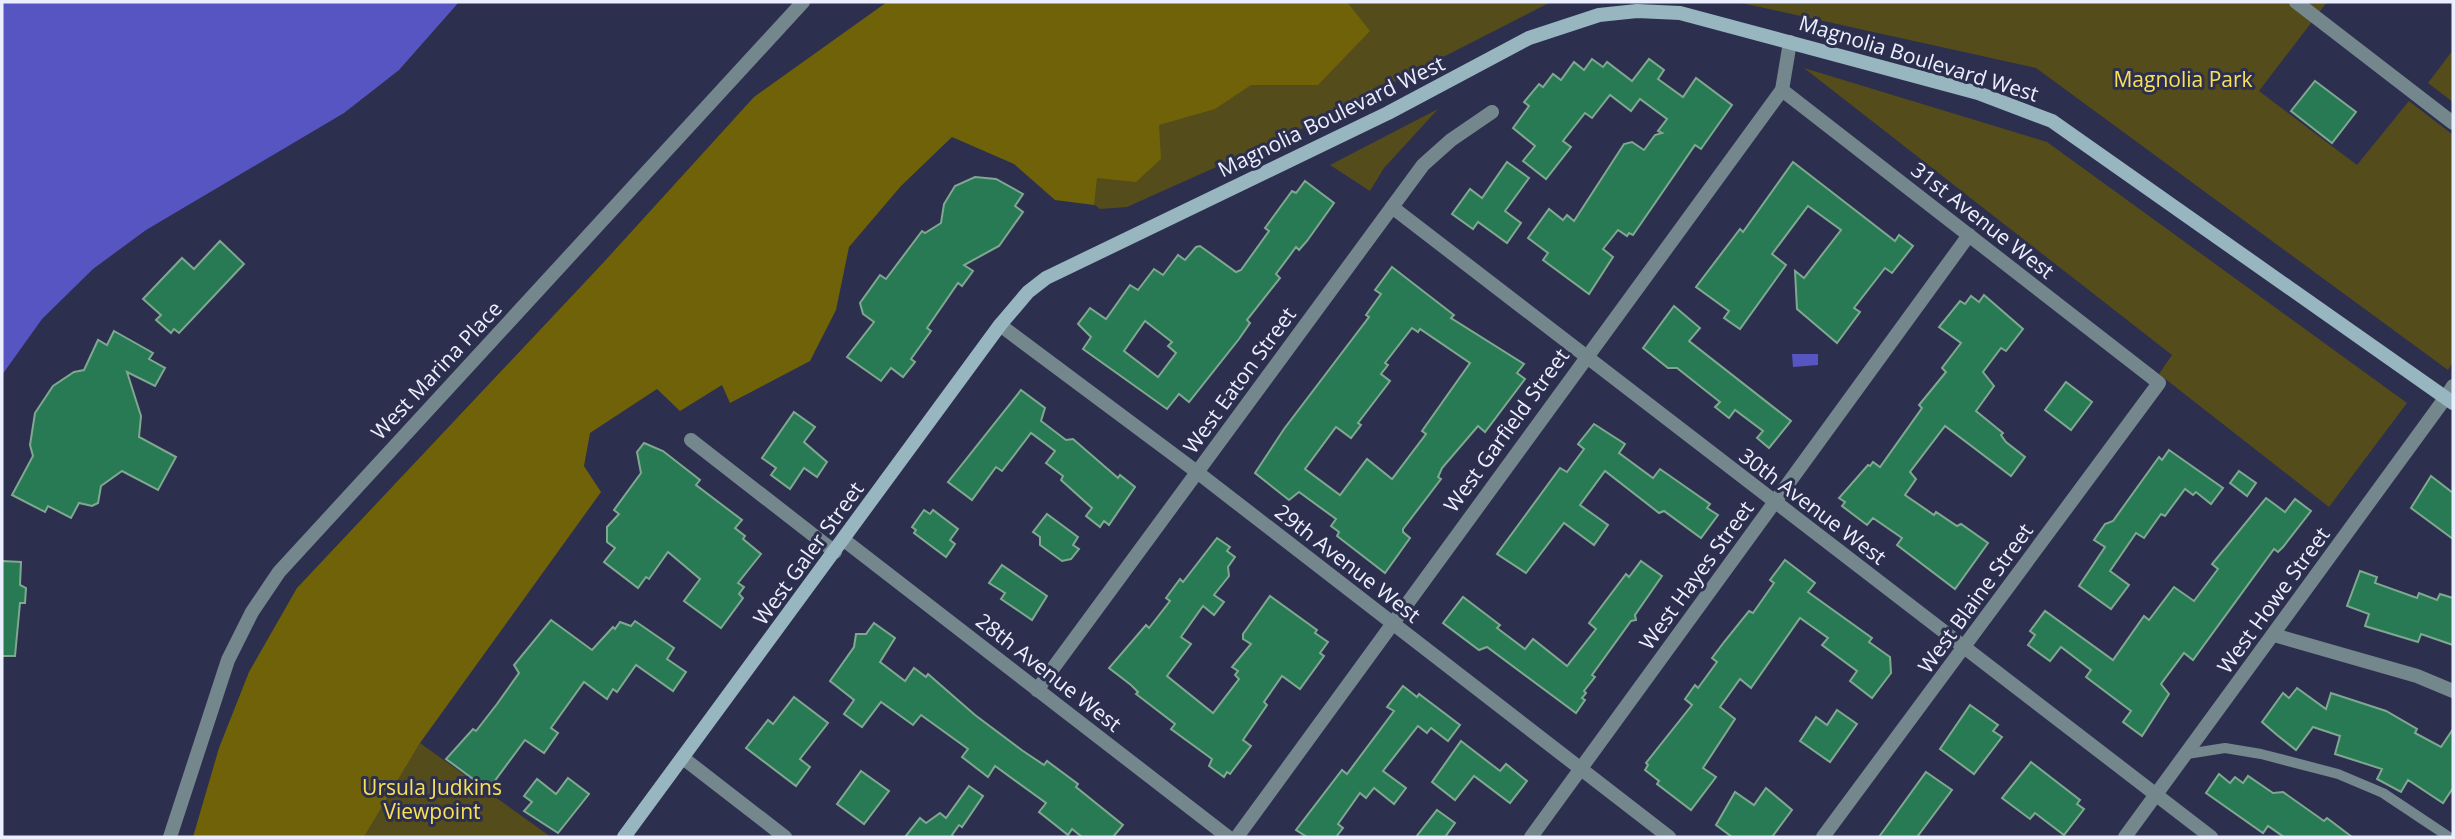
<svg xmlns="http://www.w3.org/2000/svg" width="2455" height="839" font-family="'Open Sans',sans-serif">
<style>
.green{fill:#544c1b}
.forest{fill:#706209}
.water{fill:#5755c2}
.building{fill:#287a54;stroke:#80a891;stroke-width:2;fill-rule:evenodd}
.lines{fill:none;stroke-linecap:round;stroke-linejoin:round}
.service{stroke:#73878d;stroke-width:10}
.minor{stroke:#73878d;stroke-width:14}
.tertiary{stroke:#73878d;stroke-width:14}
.secondary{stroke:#97b6c0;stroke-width:14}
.labels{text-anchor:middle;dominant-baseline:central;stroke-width:6;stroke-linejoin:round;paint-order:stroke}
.street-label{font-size:21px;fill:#ecefff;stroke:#2d2f4e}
.park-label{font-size:21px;fill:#f9e156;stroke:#2d2f4e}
</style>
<rect width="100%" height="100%" fill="#2d2f4e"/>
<g class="green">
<polygon points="939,2 1551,2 1308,126 1127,207 1100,209 900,56"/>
<polygon points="1737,2 2327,2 2259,91 2357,165 2409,101 2453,135 2453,362 2448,370 2036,68"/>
<polygon points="2453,50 2453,102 2428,83"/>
<polygon points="1804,68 2047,142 2407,403 2329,507 2159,374 2172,355"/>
<polygon points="1438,109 1384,168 1370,191 1330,165"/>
<polygon points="420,743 551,837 364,837"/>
</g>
<polygon class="forest" points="887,2 1347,2 1370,31 1318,85 1251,85 1215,109 1159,125 1161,159 1136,182 1097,178 1094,205 1055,200 1014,164 952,137 901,186 849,247 836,310 810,361 730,403 722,385 680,411 657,389 590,433 584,466 601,492 420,743 364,837 193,837 219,748 249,672 297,588 603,263 754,97"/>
<g class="water">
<polygon points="2,2 459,2 399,70 344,113 146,230 93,269 42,319 2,375"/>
<polygon points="1792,354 1818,354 1818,365 1793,367"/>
</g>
<g class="building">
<polygon points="1592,59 1603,67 1607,62 1632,81 1649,59 1664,70 1658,79 1683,97 1696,78 1732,105 1701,149 1695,145 1633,235 1629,233 1627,236 1618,230 1603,249 1613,257 1589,294 1543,260 1548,253 1528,238 1549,209 1563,220 1567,215 1574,221 1624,144 1632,142 1644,150 1655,135 1662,133 1658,131 1667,119 1640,99 1631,111 1610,95 1592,118 1585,113 1563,141 1571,147 1546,179 1523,161 1535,146 1513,128 1529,106 1524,102 1539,84 1543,87 1553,74 1561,80 1574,62 1584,70"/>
<polygon points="2315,81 2356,112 2332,143 2291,111"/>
<polygon points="1507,162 1529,178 1505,211 1521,223 1507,243 1478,222 1473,229 1452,214 1470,189 1482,198"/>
<polygon points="1793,162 1895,241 1899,235 1913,246 1892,273 1885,268 1854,308 1860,312 1837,343 1797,309 1795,271 1804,278 1841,230 1808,206 1772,254 1786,265 1740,329 1724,318 1729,311 1696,287 1740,229 1743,232"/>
<polygon points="975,177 996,179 1023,194 1015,206 1023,212 999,246 964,265 973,271 962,286 958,283 927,328 931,331 911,359 915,362 903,377 891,368 881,381 847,357 874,322 863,314 860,303 880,275 886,279 922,231 925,233 941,223 944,204 955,186"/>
<path d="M1305,181L1334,203L1307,241L1299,250L1296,247L1276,274L1280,278L1247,320L1250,323L1239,339L1189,402L1179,394L1167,409L1083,349L1091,337L1078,324L1090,308L1106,319L1130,285L1138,290L1154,269L1163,275L1178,255L1185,260L1196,247L1200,246L1236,272L1241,270L1269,231L1265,228L1292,191L1296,193ZM1145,321L1172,342L1168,346L1176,353L1158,377L1124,351Z"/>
<polygon points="220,241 244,264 179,333 174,329 171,333 156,320 161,315 143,299 182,258 194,269"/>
<path d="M1392,267L1454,315L1451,318L1524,364L1517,373L1525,379L1485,432L1478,426L1442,468L1438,477L1441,479L1403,529V532L1410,538L1385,573L1337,536L1339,532L1331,526L1336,519L1299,492L1289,500L1255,473L1284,429L1369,317L1366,315L1381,294L1375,290ZM1412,328L1418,332L1420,329L1470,363L1422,431L1426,434L1392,479L1367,459L1340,495L1305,469L1336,427L1351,438L1361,425L1358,423L1390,381L1381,374L1388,365L1385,363Z"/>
<polygon points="1984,295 2023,329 2006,351 2001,348 1983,372 1994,386 1976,411 2003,433 2001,435 2006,442 2025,457 2011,476 1945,426 1910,472 1916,479 1905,495 1934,515 1936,512 1957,526 1961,524 1988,543 1955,589 1897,545 1902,538 1873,518 1867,525 1842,506 1845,502 1839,498 1868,465 1870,466 1873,462 1880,467 1922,408 1919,405 1946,372 1942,368 1961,343 1939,327 1960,301 1965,304 1971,296 1979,302"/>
<polygon points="1674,306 1700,328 1689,341 1791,421 1769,448 1757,438 1763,431 1735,410 1729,418 1715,407 1720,402 1677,368 1668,368 1643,348"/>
<polygon points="114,331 153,353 149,359 165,368 155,386 127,372 141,416 139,437 176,457 158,490 122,471 101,486 98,503 92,506 79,503 71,518 48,506 45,512 12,495 33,456 30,445 35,413 53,386 74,372 84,370 98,340 107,345"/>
<polygon points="2066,382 2092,402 2071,430 2045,410"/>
<polygon points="1021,390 1045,408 1041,421 1066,440 1073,439 1118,478 1120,475 1135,487 1109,525 1104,521 1100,527 1086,516 1092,508 1061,480 1063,476 1046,463 1055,451 1031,433 1002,471 996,467 972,500 948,482"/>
<polygon points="794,412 815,427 804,442 827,462 817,477 804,468 790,489 771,475 776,468 762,458"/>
<polygon points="1594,424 1625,444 1619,453 1653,478 1660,469 1710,504 1707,508 1718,515 1701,538 1664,511 1659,513 1605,471 1580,505 1608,525 1594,545 1564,523 1526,573 1497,554 1560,468 1567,472 1584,449 1578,444"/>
<polygon points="644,443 663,451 700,480 696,485 742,520 735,528 745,536 743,539 761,554 738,583 744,587 739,594 743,598 721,628 684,601 700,579 668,552 649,579 646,577 638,588 604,562 615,548 607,542 607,527 619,514 614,510 641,473 637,452"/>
<polygon points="2169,450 2223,488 2211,504 2196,492 2193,495 2185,489 2165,516 2161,514 2144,538 2136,533 2110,571 2129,585 2111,609 2079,586 2105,547 2094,540 2105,524 2113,521 2159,457 2162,460"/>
<polygon points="2239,471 2256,483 2247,496 2230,483"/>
<polygon points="2431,476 2453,493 2453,539 2411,508"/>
<polygon points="2266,498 2285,512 2295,499 2311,511 2283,547 2278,552 2274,549 2193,660 2184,653 2161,684 2169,694 2142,736 2123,722 2131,711 2086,677 2091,670 2061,647 2050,661 2028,645 2035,635 2030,631 2045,611 2113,660 2144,616 2149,620 2174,587 2194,601 2218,569 2212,564"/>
<polygon points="924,510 930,514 933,510 958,529 950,540 955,544 946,557 914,533 916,530 912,527"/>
<polygon points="1047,514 1078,537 1073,545 1079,549 1071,559 1062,561 1040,545 1040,537 1033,532"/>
<polygon points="1217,538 1230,547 1227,551 1235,557 1228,567 1229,576 1214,595 1224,602 1214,615 1203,606 1181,637 1191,644 1167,676 1213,713 1239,679 1235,675 1238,671 1232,667 1251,644 1243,639 1243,634 1270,596 1317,630 1315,633 1328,642 1320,653 1324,656 1300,689 1282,676 1264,702 1267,705 1243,740 1251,746 1230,774 1227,772 1224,777 1209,766 1212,759 1171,729 1175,724 1136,694 1138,692 1131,685 1109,668 1146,625 1149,628 1170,601 1166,598 1180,579 1183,582"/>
<polygon points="1785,560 1815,583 1808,592 1872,638 1869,642 1890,657 1891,673 1872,698 1850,681 1857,671 1822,645 1828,638 1800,618 1751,688 1740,679 1720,707 1735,719 1703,768 1716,777 1691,810 1657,784 1659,781 1645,770 1648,765 1646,763 1692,705 1685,699 1695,685 1698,688 1717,662 1712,658 1724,642 1749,611 1753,613 1774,583 1770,580"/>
<polygon points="2,561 21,562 20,585 26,588 25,603 20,603 15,656 2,656"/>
<polygon points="1641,561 1662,576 1635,615 1636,620 1631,621 1592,675 1595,677 1584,691 1586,693 1582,698 1585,700 1576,713 1487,647 1479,650 1443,623 1463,597 1500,625 1497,628 1525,649 1533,639 1567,666 1596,629 1589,623 1626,574 1629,577"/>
<polygon points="1002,565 1047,596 1032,620 1001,599 1005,593 989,583"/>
<polygon points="2360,571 2377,577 2375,583 2417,598 2419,593 2437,600 2440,594 2453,598 2453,645 2421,634 2418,642 2365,626 2369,614 2347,606"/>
<polygon points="551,620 592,650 613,627 615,629 620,622 631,626 635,621 674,648 667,659 686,672 673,691 636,665 617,692 613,689 607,699 584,682 551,728 558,733 544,753 525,740 488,790 446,759 473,729 476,731 497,704 519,673 514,665"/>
<polygon points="874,623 895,638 880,662 905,681 914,668 926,677 928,674 975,715 1023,751 1044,765 1047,761 1078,784 1076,787 1123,825 1113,837 1082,837 1072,829 1068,835 1039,812 1046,803 995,766 988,777 962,757 968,749 921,715 913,725 881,702 862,727 844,714 854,700 830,681 854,647 856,634 866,634"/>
<polygon points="1403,686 1417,697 1419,694 1460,725 1448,741 1431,728 1427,733 1418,726 1383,771 1406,788 1394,804 1374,788 1366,798 1360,793 1338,824 1343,828 1336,837 1307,837 1296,830 1342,770 1347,774 1394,711 1387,707"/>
<polygon points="2297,688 2326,709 2331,693 2386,711 2417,729 2415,733 2441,747 2453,729 2453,788 2443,803 2408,780 2401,792 2377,779 2382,769 2335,754 2340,736 2313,727 2296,750 2277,735 2262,722 2283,693 2289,698"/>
<polygon points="794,697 828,723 800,759 810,767 796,786 746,748 768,720 773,724"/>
<polygon points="1970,705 1998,725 1993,731 2002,737 1974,774 1940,749"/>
<polygon points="1837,710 1857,724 1830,762 1800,741 1816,717 1827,725"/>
<polygon points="1461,741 1500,771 1506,764 1527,781 1510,803 1474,776 1455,800 1432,782"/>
<polygon points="2031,762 2080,800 2077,804 2084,809 2064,835 2035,813 2030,819 2002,798"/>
<polygon points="861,771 889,791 864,824 837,804"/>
<polygon points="1926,772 1952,790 1917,837 1879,837"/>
<polygon points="2219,774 2230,783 2235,777 2243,783 2248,776 2273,793 2283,792 2324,821 2327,818 2352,837 2284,837 2268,826 2263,833 2206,793"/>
<polygon points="568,778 589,794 558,833 524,811 532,802 524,796 537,779 556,794"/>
<polygon points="969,786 983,796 962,827 959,825 952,835 954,837 905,837 920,818 926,823 940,813 946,818"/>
<polygon points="1766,788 1792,810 1772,837 1732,837 1716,825 1735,792 1754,805"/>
<polygon points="1437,810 1455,823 1445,837 1416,837"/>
</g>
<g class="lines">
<polyline class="service" points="2187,754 2225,748 2261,754 2338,774 2383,793 2449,837"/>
<g class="minor">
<polyline points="2296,2 2453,123"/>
<polyline points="1782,90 2159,383 1823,837"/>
<polyline points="1392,207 2211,837"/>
<polyline points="1000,325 1197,472 1669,837"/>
<polyline points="691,440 835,552"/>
<polyline points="2274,635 2417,676 2453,691"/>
<polyline points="1037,690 1423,165 1451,140 1492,112"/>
<polyline points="170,837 228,660 252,612 279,572 803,2"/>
<polyline points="1237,837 1782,90 1790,42"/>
<polyline points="1531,837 1969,235"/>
<polyline points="2125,837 2446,397"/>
</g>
<g class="tertiary">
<polyline points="2446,397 2453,386"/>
<polyline points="844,540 1228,837"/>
<polyline points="683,758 785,837"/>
</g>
<polyline class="secondary" points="624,837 1000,325 1028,292 1046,278 1388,113 1529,38 1599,15 1637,11 1680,13 1978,93 2052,121 2453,403"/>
</g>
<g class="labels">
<g class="street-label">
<text transform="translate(1919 58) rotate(17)">Magnolia Boulevard West</text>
<text transform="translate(1331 116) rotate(-26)">Magnolia Boulevard West</text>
<text transform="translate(1983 220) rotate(38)">31st Avenue West</text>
<text transform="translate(436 370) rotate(-47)">West Marina Place</text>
<text transform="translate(1239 380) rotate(-54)">West Eaton Street</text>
<text transform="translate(1506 430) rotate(-54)">West Garfield Street</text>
<text transform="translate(1813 506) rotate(37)">30th Avenue West</text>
<text transform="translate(808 553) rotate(-54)">West Galer Street</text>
<text transform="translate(1348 563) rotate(38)">29th Avenue West</text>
<text transform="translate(1696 575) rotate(-54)">West Hayes Street</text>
<text transform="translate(1975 598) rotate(-54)">West Blaine Street</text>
<text transform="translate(2273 600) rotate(-54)">West Howe Street</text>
<text transform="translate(1049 672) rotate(38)">28th Avenue West</text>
</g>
<g class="park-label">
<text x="2183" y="79">Magnolia Park</text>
<text x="432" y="787">Ursula Judkins<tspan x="432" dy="24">Viewpoint</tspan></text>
</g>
</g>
<rect width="2455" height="839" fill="none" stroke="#ecefff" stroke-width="7"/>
</svg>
